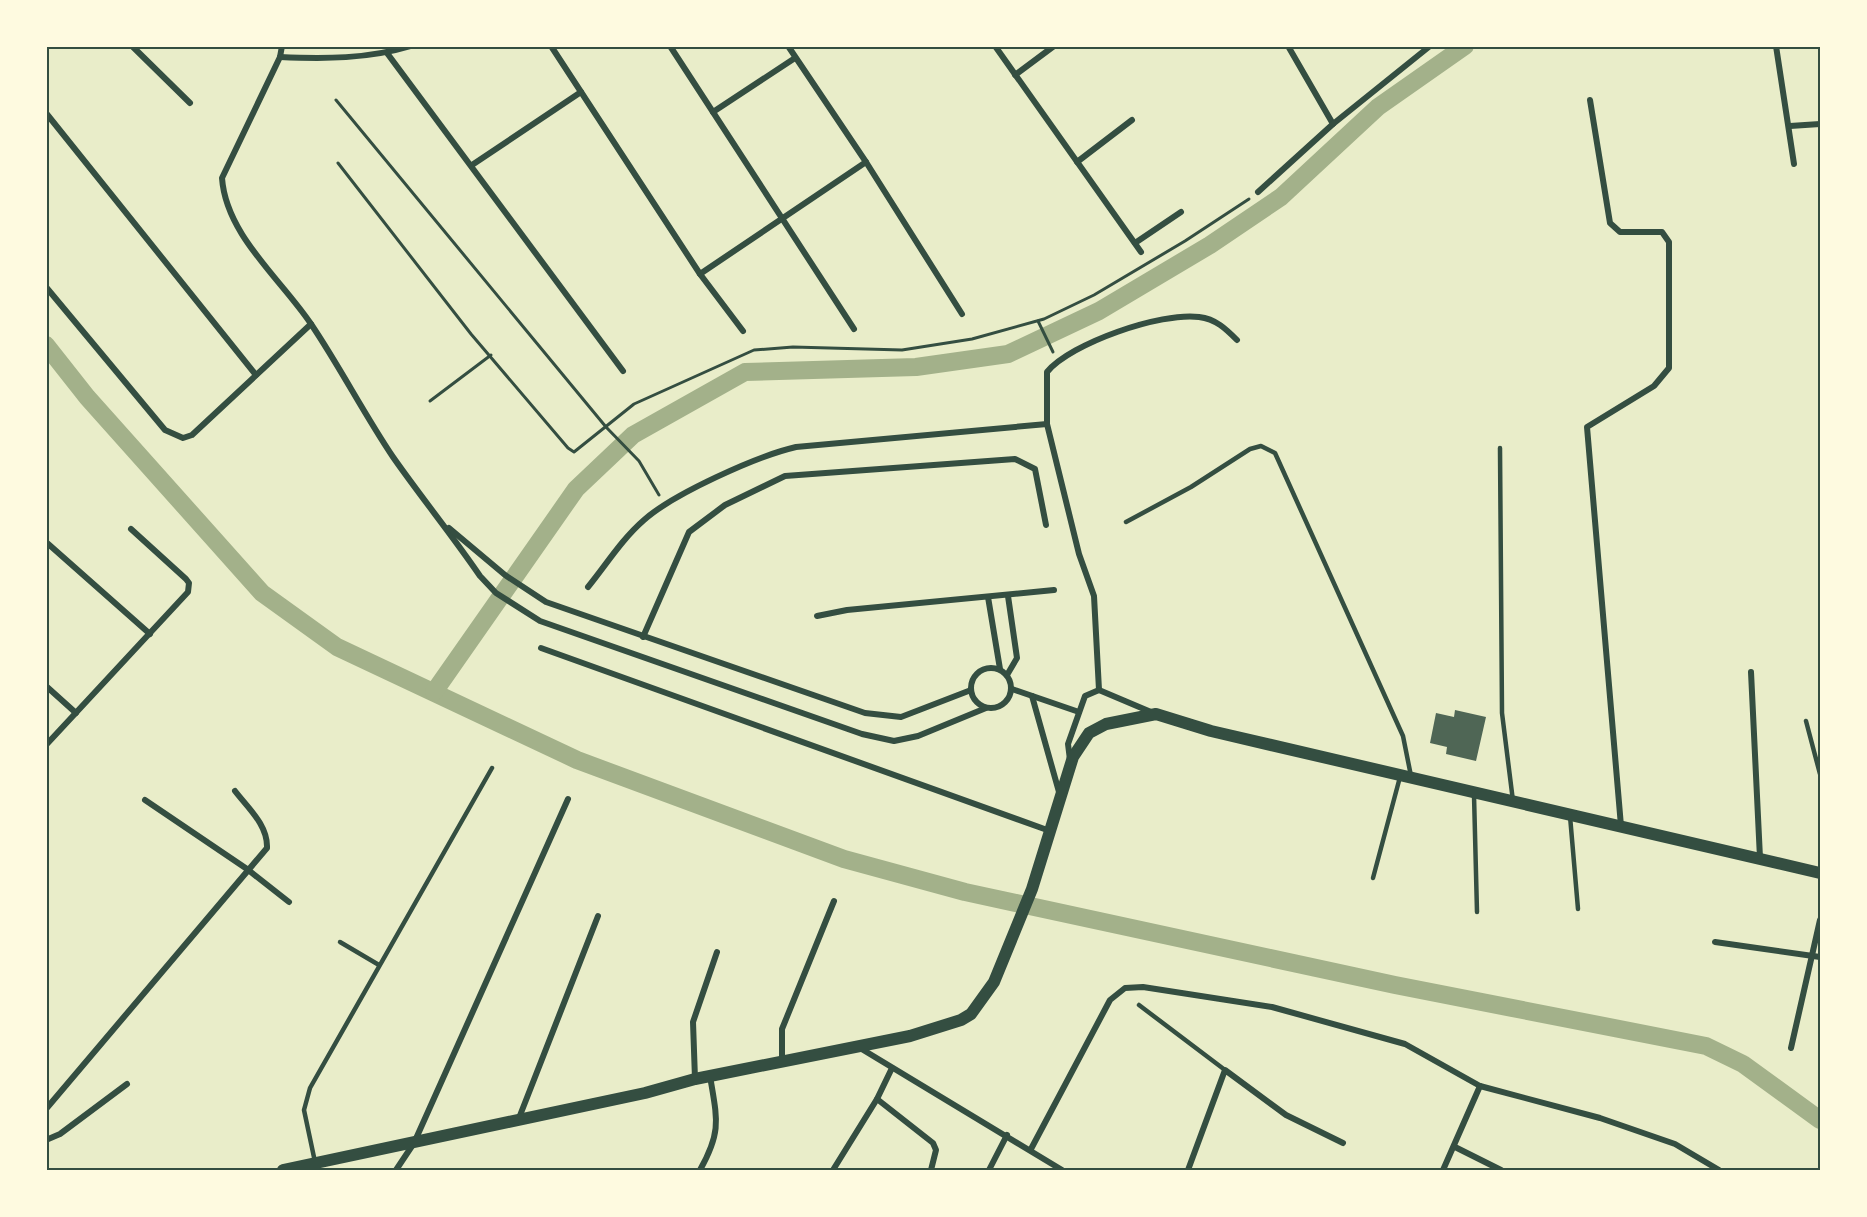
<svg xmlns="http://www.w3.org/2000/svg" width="1867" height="1217" font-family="Cabin,sans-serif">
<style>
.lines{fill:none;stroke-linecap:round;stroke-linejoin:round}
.canal{stroke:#a3b18a;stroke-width:18}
.building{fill:#4f6655}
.path{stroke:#344e41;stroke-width:3}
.service{stroke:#344e41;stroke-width:4.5}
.minor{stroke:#344e41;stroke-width:6}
.secondary{stroke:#344e41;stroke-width:12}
.neatline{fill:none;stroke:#344e41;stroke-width:2}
</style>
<rect width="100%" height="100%" fill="#e9edc9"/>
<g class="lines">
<g class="canal">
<polyline points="46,345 87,397 262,593 337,647 577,760 844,859 965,892 1395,985 1706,1046 1743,1064 1820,1120"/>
<polyline points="434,692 576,489 633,435 745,372 916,367 1008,354 1099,311 1210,245 1281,197 1378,107 1465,46"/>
</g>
</g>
<polygon class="building" points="1455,710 1486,717 1476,761 1446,754 1447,747 1430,743 1436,713 1454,717"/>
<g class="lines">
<g class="path">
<polyline points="336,100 606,427 639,461 659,495"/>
<polyline points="338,163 471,334 568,448 574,452 634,404 754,350 793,347 902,350 972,339 1044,319 1094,295 1185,241 1249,199"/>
<polyline points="1038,321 1053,352"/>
<polyline points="430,401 491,355"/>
</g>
<g class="service">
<polyline points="1500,448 1502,713 1513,801"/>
<polyline points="1126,522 1191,487 1250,449 1261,446 1275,453 1403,736 1411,776"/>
<polyline points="1806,721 1820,774"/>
<polyline points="1474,795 1477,912"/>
<polyline points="1570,816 1578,909"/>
<polyline points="1373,878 1400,777"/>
<polyline points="340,942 379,965"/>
<polyline points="1139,1005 1225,1070"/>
<polyline points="315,1162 304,1110 310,1088 492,768"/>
</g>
<g class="minor">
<polyline points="132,46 190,103"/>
<path d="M282,46L280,57L222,178C226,235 281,279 311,324C340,367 364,414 393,457C421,497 452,535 480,576L496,593L540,621L862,734L894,741L918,736L986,708"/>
<polyline points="551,46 700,274 743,331"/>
<polyline points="670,46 854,329"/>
<polyline points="788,46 866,162 962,314"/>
<polyline points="995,46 1141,252"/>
<polyline points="1288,46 1333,124"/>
<polyline points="1776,46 1794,164"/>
<polyline points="387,53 623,371"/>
<path d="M280,57C324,59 368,59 411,46"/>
<polyline points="1015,75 1054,46"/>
<polyline points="1590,100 1610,223 1620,232 1662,232 1669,242 1669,368 1654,386 1587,427 1621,826"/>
<polyline points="713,112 795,58"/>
<polyline points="46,113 256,375"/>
<polyline points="1790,126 1820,124"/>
<polyline points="1077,162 1132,120"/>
<polyline points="472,165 581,92"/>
<polyline points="1258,192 1333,124 1430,46"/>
<polyline points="1135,243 1181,212"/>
<polyline points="700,274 866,162"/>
<polyline points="46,287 165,430 183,438 192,435 311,324"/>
<polyline points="449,528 505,575 546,602 865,713 901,717 971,690"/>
<polyline points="46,542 150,634"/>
<path d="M588,587C606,565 622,539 644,520C673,494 757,456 796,447L1047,424"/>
<polyline points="988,597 1000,669"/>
<polyline points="817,616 847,610 1054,590"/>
<polyline points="643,637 689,532 725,505 785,476 1015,459 1035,469 1046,525"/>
<polyline points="541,648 1050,831"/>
<circle cx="991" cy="688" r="20"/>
<polyline points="1751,672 1760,858"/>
<polyline points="1007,675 1017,658 1008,596"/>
<polyline points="46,686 76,713"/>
<polyline points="1012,689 1079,712"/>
<path d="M1099,690L1094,596L1079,554L1047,424V372C1071,343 1161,312 1199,317C1216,319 1226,329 1237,340"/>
<polyline points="1032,696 1059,792"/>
<polyline points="46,745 188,592 189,583 186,579 131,529"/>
<polyline points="1070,760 1068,744 1085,696 1099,690 1151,712"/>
<polyline points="145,800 247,869 289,902"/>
<polyline points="1715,942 1820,957"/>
<polyline points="860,1048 1062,1170"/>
<polyline points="1791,1048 1820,920"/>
<polyline points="782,1061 782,1029 834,901"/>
<polyline points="695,1079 693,1022 717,952"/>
<polyline points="877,1099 933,1143 936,1150 931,1170"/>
<path d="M46,1109L267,848C268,825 248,808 235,791"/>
<polyline points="519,1118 598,916"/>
<polyline points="46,1140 60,1134 127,1084"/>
<polyline points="1455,1147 1501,1170"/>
<polyline points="1031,1149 1110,1000 1125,988 1143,987 1272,1007 1405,1044 1480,1086 1600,1118 1675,1144 1719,1170"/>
<polyline points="396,1170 414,1143 568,799"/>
<path d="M700,1170C722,1131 717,1119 710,1076"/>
<polyline points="833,1170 877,1099 892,1068"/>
<polyline points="989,1170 1007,1135"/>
<polyline points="1188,1170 1225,1070 1286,1115 1343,1143"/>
<polyline points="1443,1170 1480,1086"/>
</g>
<polyline class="secondary" points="283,1170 645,1093 695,1079 910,1036 961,1020 971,1014 994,982 1032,889 1073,757 1089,733 1106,724 1156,714 1211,731 1820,873"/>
</g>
<rect width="1867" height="1217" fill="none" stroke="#fefae0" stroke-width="96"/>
<rect x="48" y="48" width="1771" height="1121" class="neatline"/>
</svg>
